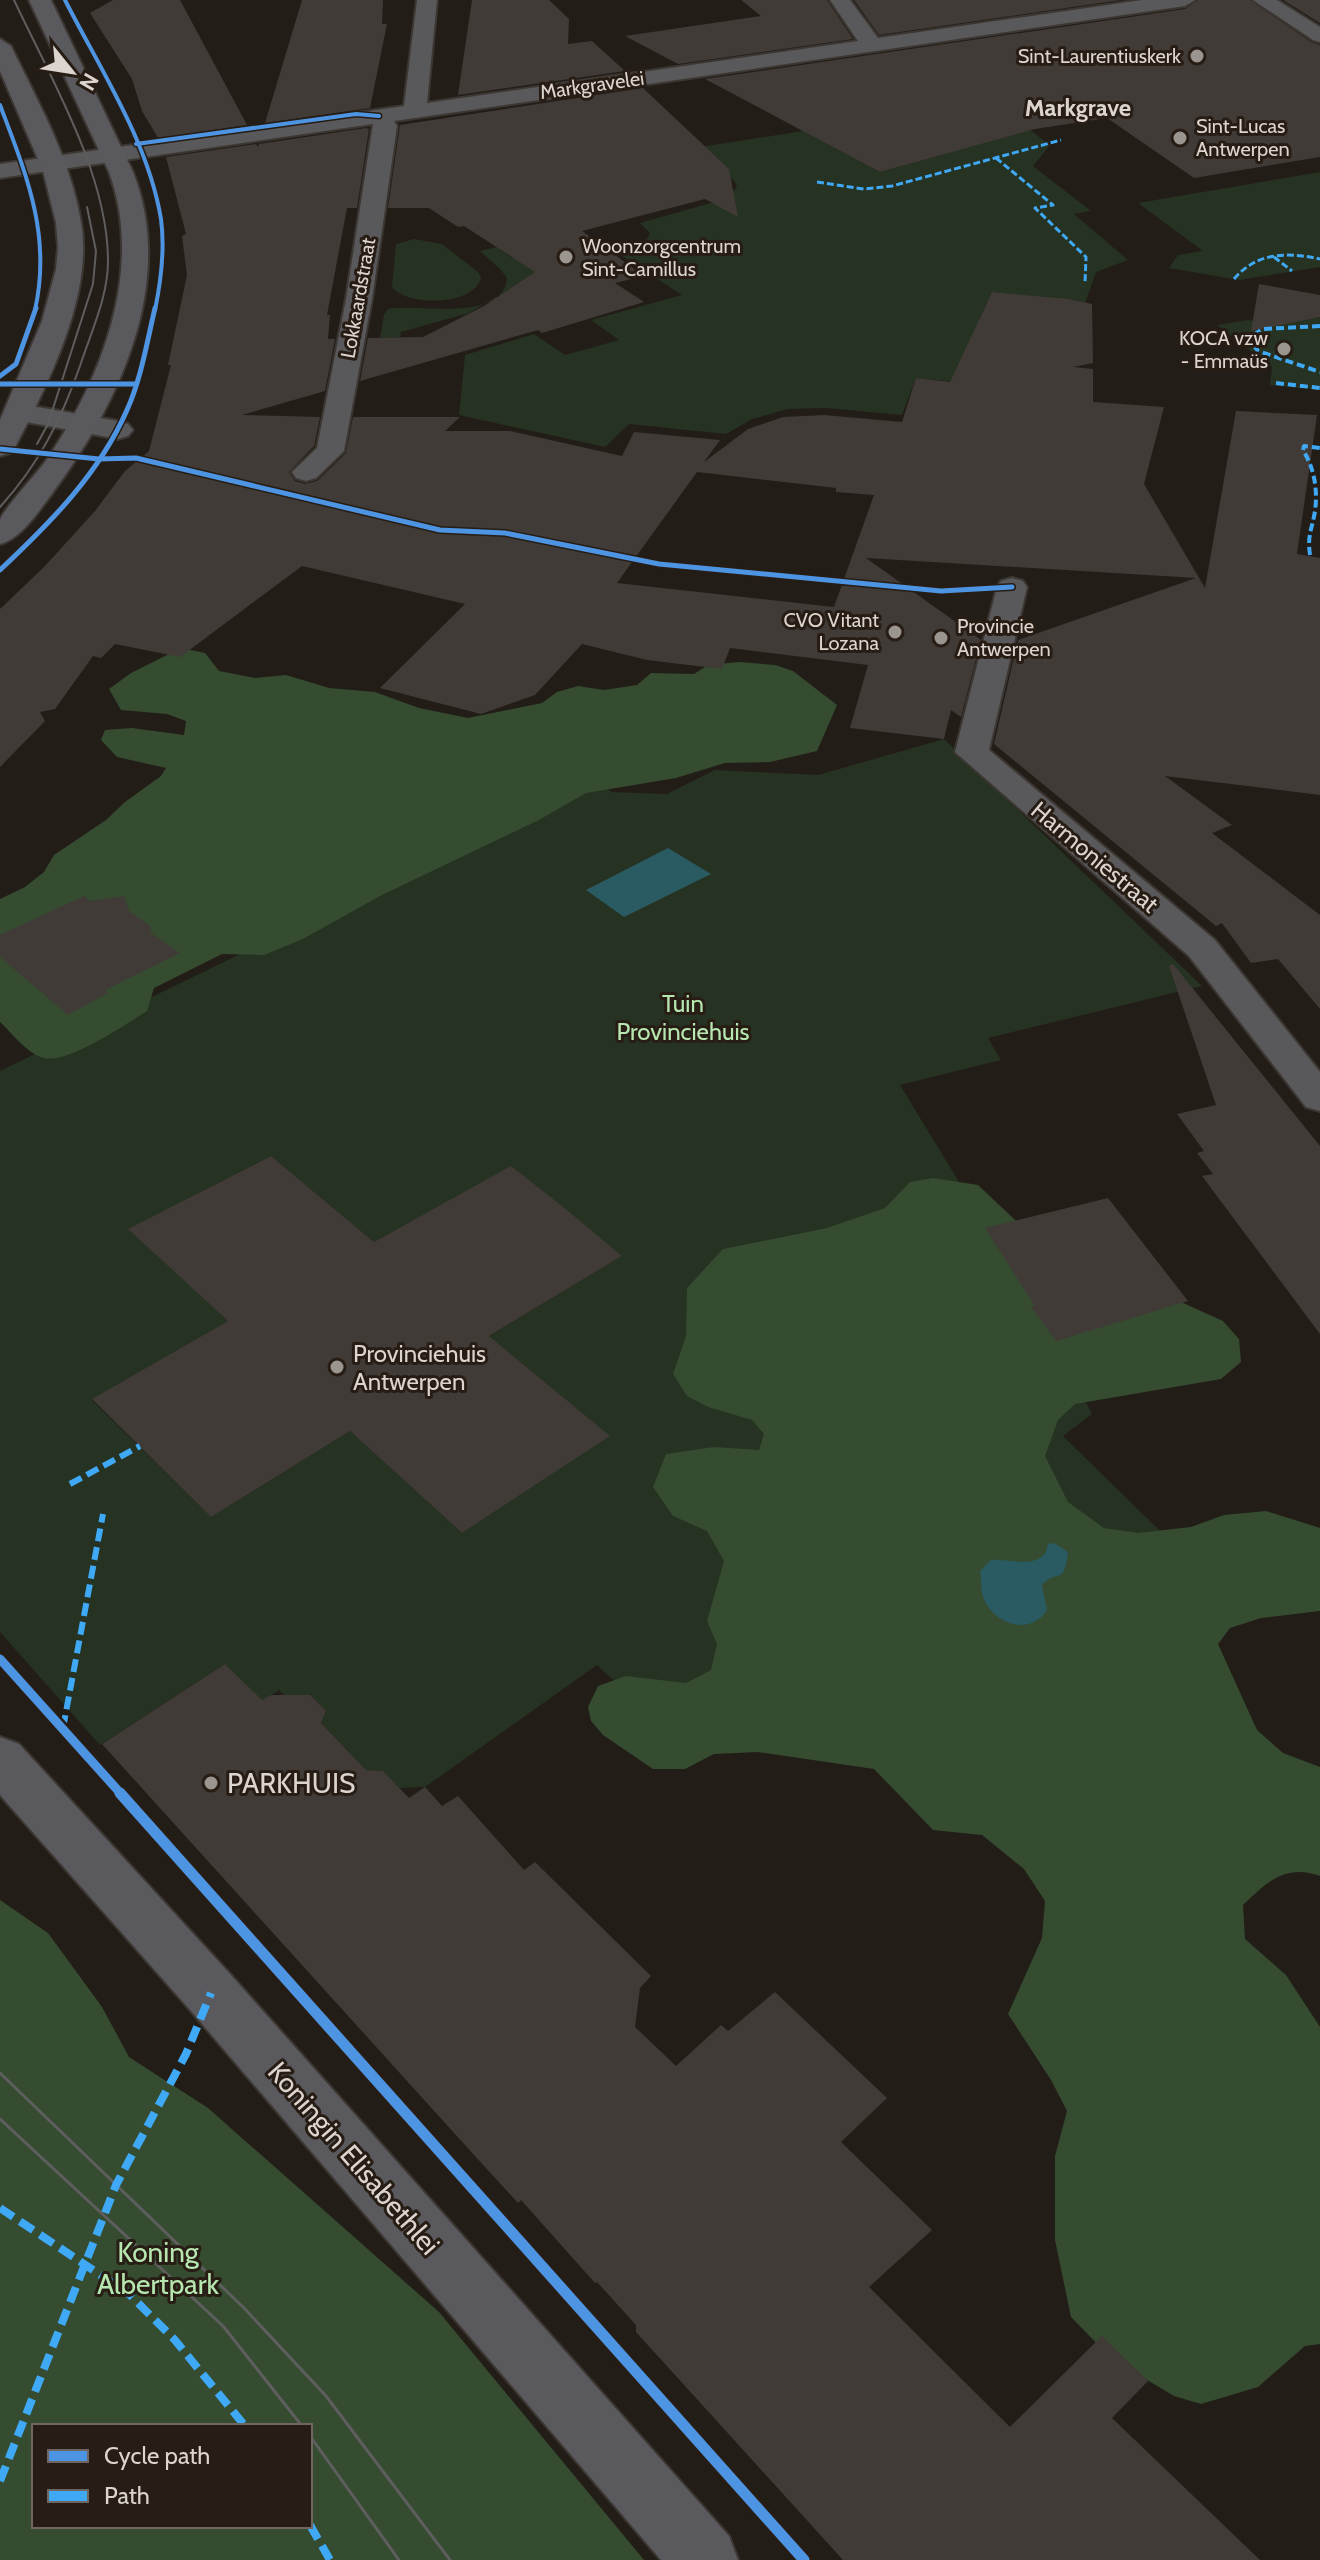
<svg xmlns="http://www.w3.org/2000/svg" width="1320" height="2560" font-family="Cabin,sans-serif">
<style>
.green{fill:#263222;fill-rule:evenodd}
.forest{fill:#354c31;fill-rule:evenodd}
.water{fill:#2a5a62}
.building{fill:#403b37;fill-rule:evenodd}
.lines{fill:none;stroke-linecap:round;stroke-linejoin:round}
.minor-casing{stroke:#3c3732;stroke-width:4}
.tertiary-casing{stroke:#3c3732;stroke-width:4}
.secondary-casing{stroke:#3c3732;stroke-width:4}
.minor{fill:#59585a;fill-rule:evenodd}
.tertiary{fill:#59585a;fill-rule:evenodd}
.secondary{fill:#5a595d;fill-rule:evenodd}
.tram-far1{stroke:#5f5e5e;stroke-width:2}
.tram{stroke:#5f5e5e;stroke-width:3}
.quiet-far3{stroke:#3fa9f5;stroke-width:3;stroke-dasharray:7 3;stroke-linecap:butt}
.quiet-far2{stroke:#3fa9f5;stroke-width:4;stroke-dasharray:8 4;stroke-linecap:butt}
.quiet-far1{stroke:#3fa9f5;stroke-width:6;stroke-dasharray:13 6;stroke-linecap:butt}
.quiet{stroke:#3fa9f5;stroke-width:8;stroke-dasharray:16 8;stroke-linecap:butt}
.cycleway-far3-casing{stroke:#271d14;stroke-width:7}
.cycleway-far2-casing{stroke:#271d14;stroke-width:8}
.cycleway-far1-casing{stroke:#271d14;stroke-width:14}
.cycleway-casing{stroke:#271d14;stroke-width:16}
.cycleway-far3{stroke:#4d94e3;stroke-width:4}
.cycleway-far2{stroke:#4d94e3;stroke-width:5}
.cycleway-far1{stroke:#4d94e3;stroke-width:9}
.cycleway{stroke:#4d94e3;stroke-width:11}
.poi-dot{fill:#9b958f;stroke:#271d14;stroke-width:3}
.labels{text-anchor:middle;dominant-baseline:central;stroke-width:6;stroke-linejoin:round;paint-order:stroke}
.far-poi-label{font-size:20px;fill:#dcd5cf;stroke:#271d14;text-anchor:end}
.far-street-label{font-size:20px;fill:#dcd5cf;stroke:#271d14}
.far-quarter-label{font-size:24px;font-weight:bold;fill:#dcd5cf;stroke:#271d14}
.street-label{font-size:24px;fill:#dcd5cf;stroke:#271d14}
.park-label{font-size:24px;fill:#b7e7b0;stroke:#271d14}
.poi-label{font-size:24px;fill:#dcd5cf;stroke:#271d14;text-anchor:start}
.near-poi-label{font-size:28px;fill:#dcd5cf;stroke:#271d14;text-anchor:start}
.near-street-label{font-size:28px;fill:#dcd5cf;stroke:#271d14}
.near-park-label{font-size:28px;fill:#b7e7b0;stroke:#271d14}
</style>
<rect width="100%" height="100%" fill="#231d18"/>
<g class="green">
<polygon points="1030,130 1050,145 1033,166 1091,211 1074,214 1128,260 1096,272 1085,303 992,292 979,319 1001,322 994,386 916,378 902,415 826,408 788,409 752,419 726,434 629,424 605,447 459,415 465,355 534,334 565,355 619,340 591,320 682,295 619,254 647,239 650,233 640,223 725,199 737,187 734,180 681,150 803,131 880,172"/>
<polygon points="1320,172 1320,267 1239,280 1169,268 1178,255 1203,251 1138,203"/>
<path d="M414,239L442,244L478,272L481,277C476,306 407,307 392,287L396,244Z"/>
<path d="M497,247L512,258L517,257L565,289L496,297L469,313L401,332L400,337L380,338L384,315L388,309C415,303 503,324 507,278L501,270L480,251Z"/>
<polygon points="1320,317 1320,390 1270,385 1272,367 1217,325 1248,320 1277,325"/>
<path d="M944,739L1202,986L988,1038L1001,1060L900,1085L1056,1341L1092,1414L1063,1436L1200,1570L669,1731L597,1665L425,1787L399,1788L383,1771L366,1770L321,1723L326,1711L310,1695H284L279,1690L262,1701L225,1664L100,1745L0,1632V1071L595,781L612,792L667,794L715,770L818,775ZM271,1156L374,1242L511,1167L622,1256L489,1336L609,1436L462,1533L350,1431L211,1517L92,1400L228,1321L129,1229Z"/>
</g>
<g class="forest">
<path d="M181,648L205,653L219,671L255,678L286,675L329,688L375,692L419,708L468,718L542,703L557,692L578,686L604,690L637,685L651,673L694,674L708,665L739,662L775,665L793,671L837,705L817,751L770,762L725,763L676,778L586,793L539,820L380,896L303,939L264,955L222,954L154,988L147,1011C126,1024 68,1064 44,1058C27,1054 12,1033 0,1022V899L25,887L44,872L54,855L106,820L125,802L161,776L166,768L117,757L101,740L105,730L132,728L184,735L186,721L167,714L121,710L109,689L131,673Z"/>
<path d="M933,1178L978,1185L1029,1233L1223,1321L1239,1339L1241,1362L1221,1379L1075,1404L1058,1420L1045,1456L1068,1502L1104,1528L1138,1533L1191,1527L1224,1515L1266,1511L1320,1528V1611L1261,1618L1230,1628L1218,1644L1257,1730L1283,1753L1320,1767V1876C1285,1863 1266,1883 1243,1905L1245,1939L1286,1975L1320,2027V2344L1305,2346L1258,2387L1201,2404L1174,2396L1112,2359L1071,2317L1055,2240V2156L1067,2111L1051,2080L1008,2014L1042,1938L1045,1901L1024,1869L982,1835L933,1830L874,1769L758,1752L714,1754L685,1769H653L603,1735L591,1721L588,1707L598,1686L626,1676L686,1683L711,1670L717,1644L707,1621L724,1561L707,1531L673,1516L653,1487L666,1454L714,1447L759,1450L764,1434L752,1420L708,1407L687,1396L673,1374L686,1336L687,1288L723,1249L827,1228L885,1208L910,1182Z"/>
<path d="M0,1900L48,1933L102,2007L129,2057L208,2108L439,2312L644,2560H0ZM34,2426H310V2526H34Z"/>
</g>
<g class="water">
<polygon points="668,848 711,874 624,917 586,890"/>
<path d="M1054,1543L1068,1552C1064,1587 1058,1568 1042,1585L1047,1610C1030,1637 993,1624 983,1597C980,1589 982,1580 980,1571L991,1560C1009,1558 1044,1572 1048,1544Z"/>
</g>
<g class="building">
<polygon points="113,0 180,0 247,125 158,138 142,111 132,79 90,13"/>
<polygon points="302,0 383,0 382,24 387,24 370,108 265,123"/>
<polygon points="472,0 549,0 569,19 568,44 592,41 625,71 458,95"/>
<polygon points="741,0 827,0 853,39 678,64 625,36 761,16"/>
<polygon points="854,0 1121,0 879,35"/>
<polygon points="1198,0 1250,0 1311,42 1320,45 1320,157 1194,178 1107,118 1035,129 880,172 705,79 1185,9"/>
<polygon points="1283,0 1320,0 1320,23"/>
<polygon points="643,88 729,169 738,217 705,199 582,231 644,276 615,283 644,302 542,333 538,330 360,381 368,338 423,337 484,306 535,272 464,226 458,227 429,208 388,208 400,125"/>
<path d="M366,128L369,129L357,208H347L327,315H330L328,339H335L325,391L242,415L320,417L314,446L289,472L295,481L305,484L317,481L346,453L353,417H460L445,431H510L622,456L634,432L720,440L704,462L748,429L783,417L824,415L902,422L916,378L950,382L992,292L1068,299L1092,304L1093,363L1073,367L1093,369V402L1164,407L1144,484L1205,588L1236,411L1317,415L1297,554L1320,558V795L1165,776L1232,825L1212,833L1320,915V1009L1278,959L1251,963L1222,923L1216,926L994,744L1018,640L1196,578L866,558L981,640L961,717L951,710L944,739L850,728L868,665L730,648L722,669L647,660L582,644L535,695L481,714L380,688L465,604L302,566L180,657L115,644L101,658L93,656L55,709L40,712L45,721L0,767V609L45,566L95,511L125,471L149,451L171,365H168L187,275L182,236L186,234L166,157L256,144L258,147L259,144ZM697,472L836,488V492L874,495L834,607L617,583Z"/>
<polygon points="1259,284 1320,295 1320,317 1251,331"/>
<polygon points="84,896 90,901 124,896 129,911 151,927 151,933 180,953 105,990 108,993 68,1015 0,957 0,935"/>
<polygon points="1173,964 1320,1146 1320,1334 1202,1176 1213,1174 1197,1153 1204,1151 1177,1114 1216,1105 1169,966"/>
<polygon points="271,1156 374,1242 511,1166 567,1210 622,1256 489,1336 610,1436 462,1533 350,1431 211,1517 92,1399 228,1321 128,1229"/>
<polygon points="1108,1198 1188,1301 1056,1341 1031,1307 1035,1306 985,1228"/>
<polygon points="225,1664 262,1700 271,1695 310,1695 326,1711 321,1723 366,1770 383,1771 409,1798 425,1787 442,1806 458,1796 524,1870 535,1862 651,1976 640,1988 635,2027 676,2066 721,2025 728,2031 775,1992 887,2098 841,2142 932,2230 869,2287 1010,2427 1102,2336 1148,2381 1112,2418 1260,2560 843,2560 636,2332 636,2325 597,2282 595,2283 521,2200 518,2203 474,2155 102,1744"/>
</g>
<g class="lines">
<defs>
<g id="minor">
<polygon points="417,0 437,0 427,103 858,41 830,0 850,0 878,38 1142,0 1195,0 1185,6 394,121 397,126 372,299 344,451 316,478 306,481 296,478 292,472 317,448 346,299 373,124 0,178 0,164 404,106"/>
<polygon points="1253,0 1277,0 1320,27 1320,42 1313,40"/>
<polygon points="1012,578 1023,581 1027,587 989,750 1215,940 1320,1072 1320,1111 1306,1107 1189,956 955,752 997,587 1001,581"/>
</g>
<polygon id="tertiary" points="20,404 118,421 128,424 133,430 128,436 118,439 10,419 6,413 10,407"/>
<g id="secondary">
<path d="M29,0H51L133,172C177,283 118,406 51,495C38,512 21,539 0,544C0,537 0,527 0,520C2,511 37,473 45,462C101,381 145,270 109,172Z"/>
<path d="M0,39L11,46C38,102 71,160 81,222C94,293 48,385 15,447L10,453L0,456V420L42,321L56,269L58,247L56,223L43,171L0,71Z"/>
<polygon points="0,1737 19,1744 231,1975 729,2536 738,2560 661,2560 191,2011 0,1795"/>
</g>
</defs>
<use href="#minor" class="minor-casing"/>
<use href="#tertiary" class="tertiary-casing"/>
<use href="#secondary" class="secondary-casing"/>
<use href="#minor" class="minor"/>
<use href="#tertiary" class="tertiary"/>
<use href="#secondary" class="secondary"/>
<g class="tram-far1">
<polyline points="37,444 48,424 93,284 96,251 87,207"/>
<path d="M0,507C39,464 61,420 80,366C91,332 108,297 108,261C108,174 50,77 14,0"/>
</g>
<g class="tram">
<polyline points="0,2073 244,2308 326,2396 450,2560"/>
<polyline points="0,2119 223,2326 302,2426"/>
<polyline points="310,2436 399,2560"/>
</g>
<g class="quiet-far3">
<polyline points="996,158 1053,205 1035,208 1086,257 1085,283"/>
<polyline points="817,182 864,189 892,186 1061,140"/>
<polyline points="1274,257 1292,271"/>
<path d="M1234,279C1257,252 1287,252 1320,259"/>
</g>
<g class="quiet-far2">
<polyline points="1320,326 1263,329 1248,338 1258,351 1320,372"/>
<polyline points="1276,383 1320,388"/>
<path d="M1310,555C1307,535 1312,530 1315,511C1318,489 1314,468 1303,450L1304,446L1320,448"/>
</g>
<g class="quiet-far1">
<polyline points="70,1484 140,1446"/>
<polyline points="63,1728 103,1514"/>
</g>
<g class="quiet">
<polyline points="0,2208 129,2294 174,2339 245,2426"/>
<polyline points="0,2481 116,2185 186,2054 211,1993"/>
<polyline points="310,2525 330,2560"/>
</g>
<defs>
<g id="cycleway-far3">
<path d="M65,0C100,69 148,141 161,219C165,249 161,281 155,310"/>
<path d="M0,105C26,174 52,235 35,310"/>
<polyline points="136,144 356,114 379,116"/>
</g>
<g id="cycleway-far2">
<polyline points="0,376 16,364 36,308"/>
<polyline points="0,384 135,384"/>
<polyline points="0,449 99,459 136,458 440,530 505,533 659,564 941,591 1012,587"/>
<path d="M0,570C50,523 99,474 127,410C141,379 147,342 155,308"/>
</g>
<polyline id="cycleway-far1" points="0,1659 122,1795"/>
<polyline id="cycleway" points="120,1793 804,2560"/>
</defs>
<use href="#cycleway-far3" class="cycleway-far3-casing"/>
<use href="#cycleway-far2" class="cycleway-far2-casing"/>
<use href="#cycleway-far1" class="cycleway-far1-casing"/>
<use href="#cycleway" class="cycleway-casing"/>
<use href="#cycleway-far3" class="cycleway-far3"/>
<use href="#cycleway-far2" class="cycleway-far2"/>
<use href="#cycleway-far1" class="cycleway-far1"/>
<use href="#cycleway" class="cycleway"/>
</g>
<g class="poi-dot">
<circle cx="1197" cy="56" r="8"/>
<circle cx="1180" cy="138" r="8"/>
<circle cx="566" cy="257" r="8"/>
<circle cx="1284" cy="349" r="8"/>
<circle cx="895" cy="632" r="8"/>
<circle cx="941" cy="638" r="8"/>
<circle cx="337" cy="1367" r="8"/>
<circle cx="211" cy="1783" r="8"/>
</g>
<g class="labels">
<g class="far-poi-label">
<text x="1181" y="56">Sint-Laurentiuskerk</text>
<text x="1196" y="126" text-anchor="start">Sint-Lucas<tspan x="1196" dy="23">Antwerpen</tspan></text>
<text x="582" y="246" text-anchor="start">Woonzorgcentrum<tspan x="582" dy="23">Sint-Camillus</tspan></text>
<text x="1268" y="338">KOCA vzw<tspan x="1268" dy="23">- Emmaüs</tspan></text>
<text x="879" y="620">CVO Vitant<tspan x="879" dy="23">Lozana</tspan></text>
<text x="957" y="626" text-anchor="start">Provincie<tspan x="957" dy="23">Antwerpen</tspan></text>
</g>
<g class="far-street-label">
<text transform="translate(592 85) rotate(-8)">Markgravelei</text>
<text transform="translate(358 298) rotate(-80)">Lokkaardstraat</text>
</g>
<g class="far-quarter-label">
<text x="1078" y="107">Markgrave</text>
</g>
<g class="street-label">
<text transform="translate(1095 857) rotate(40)">Harmoniestraat</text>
</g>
<g class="park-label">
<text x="683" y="1003">Tuin<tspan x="683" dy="28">Provinciehuis</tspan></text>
</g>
<g class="poi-label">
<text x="353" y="1353">Provinciehuis<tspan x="353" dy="28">Antwerpen</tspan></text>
</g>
<g class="near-poi-label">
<text x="227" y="1783">PARKHUIS</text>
</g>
<g class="near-street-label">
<text transform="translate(354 2158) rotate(49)">Koningin Elisabethlei</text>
</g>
<g class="near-park-label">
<text x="158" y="2252">Koning<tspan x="158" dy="32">Albertpark</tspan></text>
</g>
</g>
<rect x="32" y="2424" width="280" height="104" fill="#271d14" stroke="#6f675f" stroke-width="2"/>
<rect x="48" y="2450" width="40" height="12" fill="#4d94e3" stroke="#6f675f" stroke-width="2"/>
<text x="104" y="2464" font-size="24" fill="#dcd5cf">Cycle path</text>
<rect x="48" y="2490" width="40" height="12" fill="#3fa9f5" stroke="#6f675f" stroke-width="2"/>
<text x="104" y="2504" font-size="24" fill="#dcd5cf">Path</text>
<g transform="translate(72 72) rotate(120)" stroke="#271d14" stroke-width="6" paint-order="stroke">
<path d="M0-6L14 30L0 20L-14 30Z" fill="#dcd5cf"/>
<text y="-12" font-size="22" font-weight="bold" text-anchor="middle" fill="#dcd5cf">N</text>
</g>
</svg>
